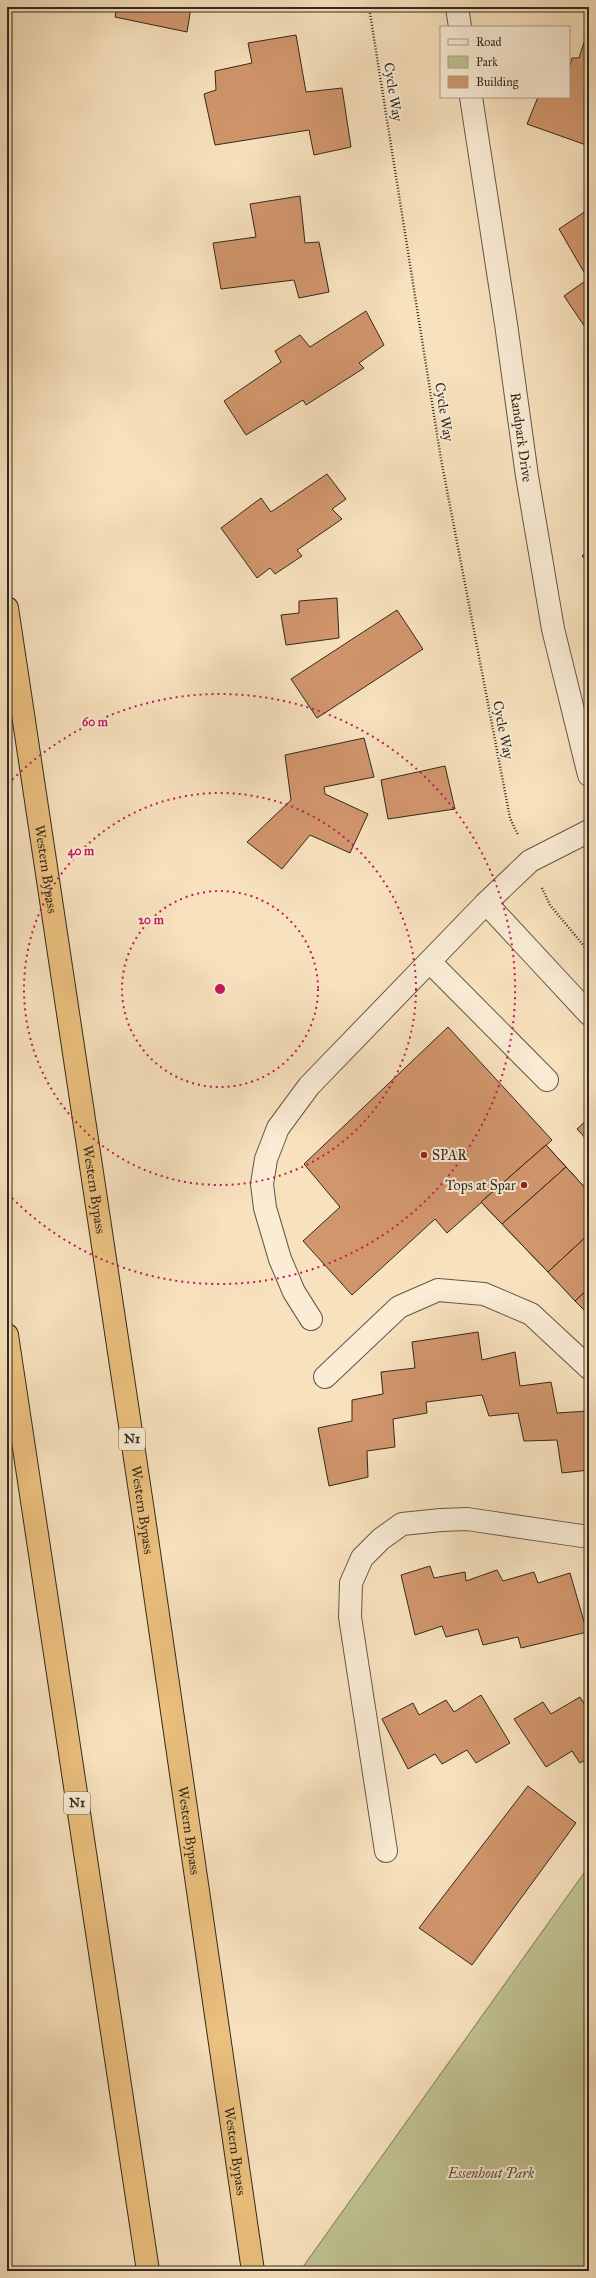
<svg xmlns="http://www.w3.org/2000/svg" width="596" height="2278" font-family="'IM FELL Great Primer',serif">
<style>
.park{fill:#c0c290;stroke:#797658}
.building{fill:#d2966d;stroke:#32291f}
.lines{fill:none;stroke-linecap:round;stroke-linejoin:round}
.minor-casing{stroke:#645747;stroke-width:24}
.highway-casing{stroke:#32291f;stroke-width:24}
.path{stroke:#32291f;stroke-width:2.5;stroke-dasharray:1 2;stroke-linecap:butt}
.minor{stroke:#faecd5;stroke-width:22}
.highway{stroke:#ecc17f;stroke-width:22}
.ring{fill:none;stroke:#c2185b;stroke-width:2;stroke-dasharray:2 4}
.poi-dot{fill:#8f2418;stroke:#faecd5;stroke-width:1.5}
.labels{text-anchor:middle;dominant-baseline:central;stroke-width:4;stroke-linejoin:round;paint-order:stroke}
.shield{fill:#faecd5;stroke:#6e6456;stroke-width:1}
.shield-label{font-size:13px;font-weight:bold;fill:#32291f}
.street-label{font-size:14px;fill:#32291f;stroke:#faecd5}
.poi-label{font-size:14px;fill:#32291f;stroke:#faecd5;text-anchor:start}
.park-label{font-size:14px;font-style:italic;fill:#564f3b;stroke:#faecd5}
.centre{fill:#c2185b;stroke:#faecd5;stroke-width:2}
.ring-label{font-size:12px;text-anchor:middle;font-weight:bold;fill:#c2185b;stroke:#faecd5;stroke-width:4;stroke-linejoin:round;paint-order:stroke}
</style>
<rect width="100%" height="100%" fill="#f8e2be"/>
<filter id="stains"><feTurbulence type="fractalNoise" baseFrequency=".005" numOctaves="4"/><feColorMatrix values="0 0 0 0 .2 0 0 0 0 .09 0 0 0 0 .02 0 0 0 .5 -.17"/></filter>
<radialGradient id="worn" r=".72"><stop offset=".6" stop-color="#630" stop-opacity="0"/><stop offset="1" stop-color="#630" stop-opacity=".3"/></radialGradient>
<polygon class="park" points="589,1866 589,2271 300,2271"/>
<g class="building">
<polygon points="117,7 191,7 187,32 115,17"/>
<polygon points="588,30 589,31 589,146 527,124 538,97 569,97 569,69 572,58 579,58"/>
<polygon points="296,35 306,92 342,88 351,147 314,155 309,130 215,145 204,94 216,90 215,71 252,63 248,43"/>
<polygon points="300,196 305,243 319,242 329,292 299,298 294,280 221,289 213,243 256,237 250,204"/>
<polygon points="589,209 589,333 564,296 588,279 559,229"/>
<polygon points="366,311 384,345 359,363 364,368 306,405 303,400 246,435 224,401 281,362 275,351 300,335 310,347"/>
<polygon points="327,474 346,499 332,509 342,519 297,550 302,556 275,574 270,568 257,578 221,528 261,498 271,512"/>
<polygon points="589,549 589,564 582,556"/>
<polygon points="337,598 339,638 286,645 281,615 299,613 299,601"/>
<polygon points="397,610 423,649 317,718 291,679"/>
<polygon points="364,738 374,777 324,787 325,794 368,814 350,853 310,835 282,869 247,842 291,800 285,755"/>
<polygon points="445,766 455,809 388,819 381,780"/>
<polygon points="448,1027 552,1140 447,1233 435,1219 352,1295 303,1241 340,1207 304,1164"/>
<polygon points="589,1118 589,1142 577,1129"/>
<polygon points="546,1145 589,1192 589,1315 481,1202"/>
<polygon points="546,1145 566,1167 502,1224 481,1202"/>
<polygon points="566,1167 589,1192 589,1234 548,1272 502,1224"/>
<polygon points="589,1234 589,1288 575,1301 548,1272"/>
<polygon points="589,1288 589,1315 575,1301"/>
<polygon points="478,1332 482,1360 515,1352 520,1386 551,1382 557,1413 589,1411 589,1470 562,1473 557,1440 524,1441 518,1413 489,1416 482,1395 426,1402 427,1413 393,1419 395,1447 367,1451 368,1477 329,1486 318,1428 352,1421 352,1400 383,1394 381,1372 415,1368 412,1342"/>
<polygon points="430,1566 434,1578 465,1572 466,1581 497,1570 503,1581 534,1572 538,1583 570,1573 587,1632 521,1648 518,1637 483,1645 478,1629 446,1637 442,1626 415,1635 401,1575"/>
<polygon points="481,1695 510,1743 476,1763 467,1750 442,1764 435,1754 408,1769 382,1719 413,1703 419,1715 446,1700 454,1712"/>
<polygon points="580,1697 589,1711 589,1758 580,1763 572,1751 546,1767 514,1719 543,1702 551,1714"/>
<polygon points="528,1786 576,1823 472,1965 419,1928"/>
</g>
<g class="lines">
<defs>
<g id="minor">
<polyline points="457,7 460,27"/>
<path id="s1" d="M471,97L506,324L527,476L553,629L589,775"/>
<polyline points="486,903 589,1014"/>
<polyline points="430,962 547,1080"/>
<polyline points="311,1319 294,1292 280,1259 265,1208 262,1184 266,1159 278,1128 309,1086 486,903 530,861 589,831"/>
<polyline points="325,1377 399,1307 438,1290 484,1294 531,1314 589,1368"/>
<polyline points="386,1851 350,1617 351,1583 362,1558 381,1539 402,1524 441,1520 467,1519 589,1537"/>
</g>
<g id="highway">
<path id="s2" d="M7,608L144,1518L253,2271"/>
<polyline points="7,1335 148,2271"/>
</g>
</defs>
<use href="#minor" class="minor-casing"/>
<use href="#highway" class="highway-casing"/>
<g class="path">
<polyline points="369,7 441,459 510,818 518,835"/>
<polyline points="542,888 550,905 589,952"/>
</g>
<use href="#minor" class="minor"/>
<use href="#highway" class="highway"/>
</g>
<g class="ring">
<circle cx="220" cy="989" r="98"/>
<circle cx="220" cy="989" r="196"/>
<path d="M8 784A295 295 0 1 1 8 1194"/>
</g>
<g class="poi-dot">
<circle cx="424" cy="1155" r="4"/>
<circle cx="524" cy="1185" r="4"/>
</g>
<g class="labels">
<g class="shield">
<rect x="119" y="1428" width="26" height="22" rx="3"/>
<rect x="64" y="1792" width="26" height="22" rx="3"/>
</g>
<g class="shield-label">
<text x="132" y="1439">N1</text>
<text x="77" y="1803">N1</text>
</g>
<g class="street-label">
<text transform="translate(393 92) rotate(81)">Cycle Way</text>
<text transform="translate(444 412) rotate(81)">Cycle Way</text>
<text stroke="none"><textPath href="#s1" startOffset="344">Randpark Drive</textPath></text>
<text transform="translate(503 730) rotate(79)">Cycle Way</text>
<text stroke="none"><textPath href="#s2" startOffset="264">Western Bypass</textPath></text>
<text stroke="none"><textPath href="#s2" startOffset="588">Western Bypass</textPath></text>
<text stroke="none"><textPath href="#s2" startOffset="912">Western Bypass</textPath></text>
<text stroke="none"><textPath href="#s2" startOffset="1236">Western Bypass</textPath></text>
<text stroke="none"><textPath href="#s2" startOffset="1560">Western Bypass</textPath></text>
</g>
<g class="poi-label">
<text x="432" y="1155">SPAR</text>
<text x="516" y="1185" text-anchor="end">Tops at Spar</text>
</g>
<g class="park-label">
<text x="491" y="2173">Essenhout Park</text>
</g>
</g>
<circle cx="220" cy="989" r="6" class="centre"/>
<g class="ring-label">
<text x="95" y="726">60 m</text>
<text x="81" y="855">40 m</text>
<text x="151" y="924">20 m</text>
</g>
<rect width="596" height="2278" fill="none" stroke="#f8e2be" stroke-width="24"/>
<rect x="8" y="8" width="580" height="2262" fill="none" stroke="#32291f" stroke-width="2"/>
<rect x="12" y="12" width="572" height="2254" fill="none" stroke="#32291f"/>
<rect x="440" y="26" width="130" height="72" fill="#faecd5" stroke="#aa9e8c"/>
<rect x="448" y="39" width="20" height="6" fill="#faecd5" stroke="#aa9e8c"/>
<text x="476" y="46" font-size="12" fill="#32291f">Road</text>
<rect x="448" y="56" width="20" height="12" fill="#c0c290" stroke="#aa9e8c"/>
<text x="476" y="66" font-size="12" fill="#32291f">Park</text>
<rect x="448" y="76" width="20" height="12" fill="#d2966d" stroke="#aa9e8c"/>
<text x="476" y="86" font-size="12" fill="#32291f">Building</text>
<rect width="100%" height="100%" filter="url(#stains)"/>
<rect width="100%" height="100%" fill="url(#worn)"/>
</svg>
